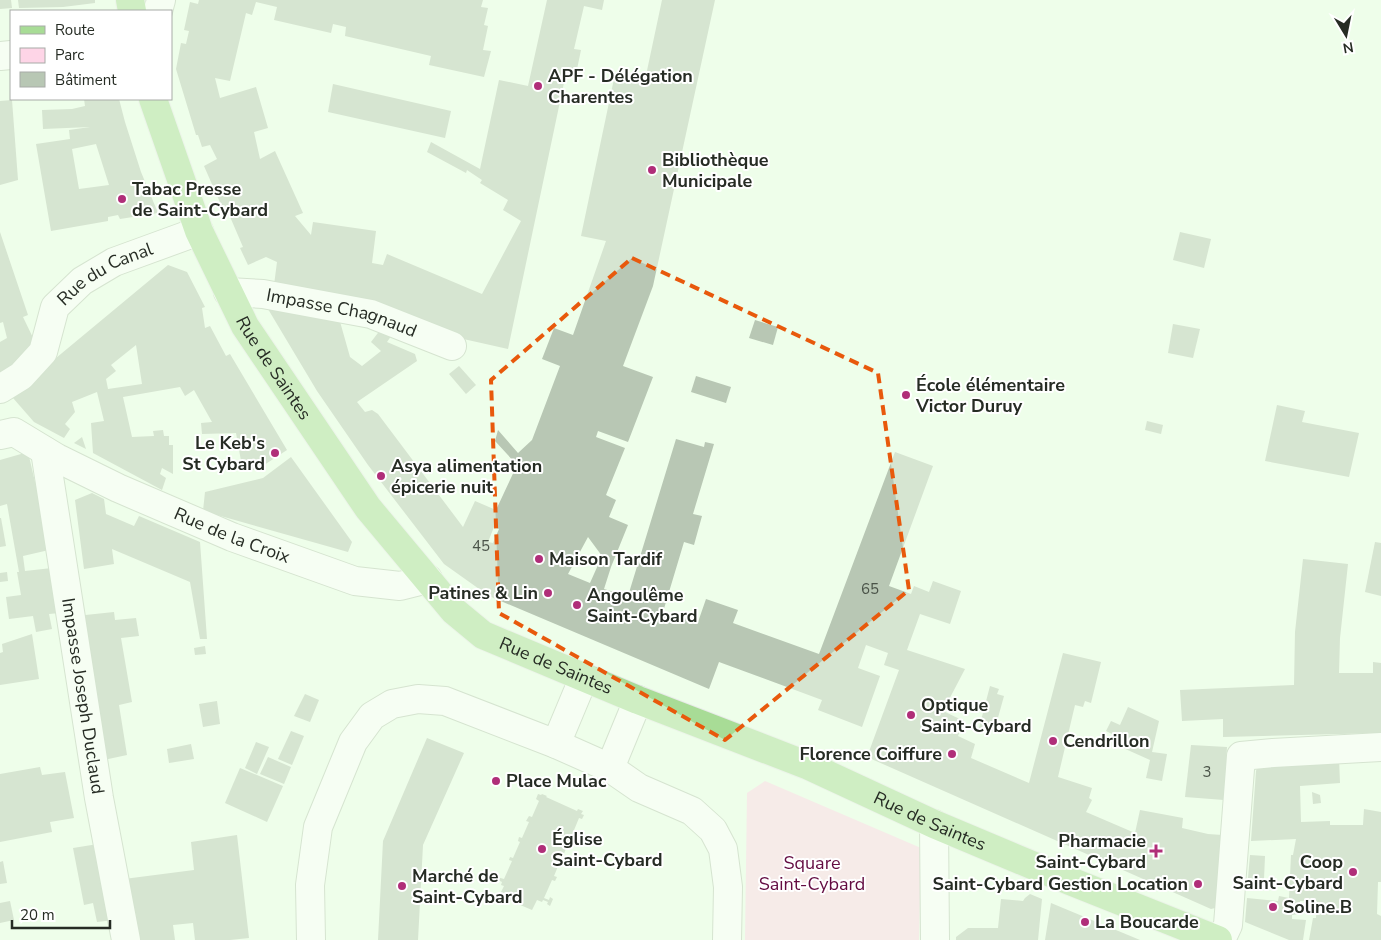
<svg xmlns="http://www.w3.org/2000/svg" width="1381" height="940" font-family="'Nunito Sans',sans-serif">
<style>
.green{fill:#fed5e7}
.building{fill:#b8c7b4;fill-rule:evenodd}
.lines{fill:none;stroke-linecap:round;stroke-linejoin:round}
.minor-casing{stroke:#b7c6b2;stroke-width:30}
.major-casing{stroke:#e9eae9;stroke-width:30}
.minor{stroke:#fff;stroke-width:28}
.major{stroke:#a8dc96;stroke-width:28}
.marked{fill:none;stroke:#e8590c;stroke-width:4;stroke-dasharray:10 6;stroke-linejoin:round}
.poi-dot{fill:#b02e79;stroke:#fff;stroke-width:2}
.labels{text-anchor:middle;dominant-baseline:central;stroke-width:4;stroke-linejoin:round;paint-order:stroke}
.number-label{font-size:15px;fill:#4a5348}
.poi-label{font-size:18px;font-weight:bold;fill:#262c24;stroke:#fff;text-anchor:start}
.street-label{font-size:18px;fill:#262c24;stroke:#fff}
.park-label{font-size:18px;fill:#630b41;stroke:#fff}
</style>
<rect width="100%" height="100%" fill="#eefeea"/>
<polygon class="green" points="765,781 921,848 919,940 745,940 747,793"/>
<g class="building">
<polygon points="0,0 11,0 12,8 0,9"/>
<polygon points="18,0 95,0 95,3 63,7 19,8"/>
<polygon points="199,0 483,0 481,7 488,8 484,25 488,26 483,50 491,51 484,77 429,65 431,56 345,36 346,27 333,24 331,33 274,20 277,7 256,2 252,15 246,13 230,81 215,78 220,98 256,87 268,128 254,132 260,159 275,151 303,213 295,216 311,235 313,222 376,231 372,263 383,265 387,254 482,294 521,221 503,210 508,200 480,183 482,180 467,170 466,173 427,152 431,142 480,169 499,80 528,86 547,0 604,0 602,10 584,6 574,49 581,50 576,74 566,73 508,349 459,338 274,285 277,262 266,257 248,265 240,248 243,247 225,205 222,207 204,166 217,159 210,145 202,147 198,135 196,135 176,69 181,43 186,44 189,31 184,30 190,2 198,4"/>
<path d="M662,0H715L653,286L623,366L653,377L628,442L598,431L596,437L625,448L606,495L616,500L609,517L628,525L611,567L604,589L628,596L676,439L704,447L705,442L714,444L693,514L702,516L694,545L684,542L663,612L698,622L706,599L738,610L733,623L819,654L895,452L933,466L889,586L911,594L914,586L929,592L933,581L961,591L950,624L920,614L907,650L965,669L943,711L964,721L958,736L975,744L971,758L1029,783L1063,653L1101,662L1091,703L1085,701L1083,707L1075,705L1058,777L1092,788L1089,798L1092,800L1086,812L1135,833L1140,810L1183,818L1182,828L1208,834L1222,835L1218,903L1215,908L1211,909L867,757L899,670L884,665L888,653L866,645L858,668L880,676L862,727L818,710L822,700L719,662L709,689L489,596L444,564L368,465L317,391L268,309L337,311L350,357L362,366L381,351L371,342L384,325L396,329L387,342L415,354L417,361L357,402L365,412L372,410L378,414L463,527L475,501L496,510L517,465L495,441L498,430L518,453L532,440L560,366L542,359L554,328L573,335L606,241L581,236L615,74L645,80ZM494,527L499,529L493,543L488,542ZM588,537L602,556L590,583L568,574Z"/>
<polygon points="333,84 451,111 445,138 328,112"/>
<path d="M84,99H119L125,122L141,172L158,213L120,219L118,215L108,217V221L51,231L36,144L70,139L69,130L90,127L43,129L42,110L72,109L85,106ZM96,144L109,185L79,189L72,149Z"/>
<polygon points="12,100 18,180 0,185 0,101"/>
<polygon points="0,232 28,315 23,317 36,344 0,375 0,342 7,338 3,322 0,323"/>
<polygon points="1180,232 1211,239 1204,268 1173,260"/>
<path d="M168,265L187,272L205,307L202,308L205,328L210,326L226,356L230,354L287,450L258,469L243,472L236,433L202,434L201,423L212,422L194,390L185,396L180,387L123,397L132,437L154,436L153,431L163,430L164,436H169V445H173V474L162,468L160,474L166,478L162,490L93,453L91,423L104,421L97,392L72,402L75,412L65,424L70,429L64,438L34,422L13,398L44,368ZM136,345L142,384L108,389L106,379L116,371L111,365Z"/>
<polygon points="755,320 778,327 773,345 749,338"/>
<polygon points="1173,324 1200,329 1193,358 1168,353"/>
<polygon points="459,366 476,385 466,394 449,374"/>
<polygon points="696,376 731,387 726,403 691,392"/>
<polygon points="1277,405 1305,411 1302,422 1359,433 1349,477 1265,461"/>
<polygon points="1147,421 1163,425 1161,434 1145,430"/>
<polygon points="82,437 86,449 74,443"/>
<polygon points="28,452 38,495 49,550 23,556 25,571 52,568 60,613 49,614 52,629 36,632 33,616 9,619 6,597 21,595 17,572 19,572 7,504 0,506 0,460"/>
<polygon points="291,457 352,542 348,552 203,511 205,492 263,478"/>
<polygon points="92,493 104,499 106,514 134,526 139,516 200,542 207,639 200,639 190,582 112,549 114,564 84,569 75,500"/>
<polygon points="0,518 1,518 6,546 0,547"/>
<polygon points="1375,542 1381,543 1381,596 1365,592"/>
<polygon points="1303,559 1348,564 1340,638 1339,673 1373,673 1373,662 1381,663 1381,733 1223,737 1223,719 1182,721 1180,690 1294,685 1295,632"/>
<polygon points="7,572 8,581 0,582 0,573"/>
<polygon points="114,612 115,620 136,618 139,636 121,638 132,702 119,705 127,755 99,761 76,616"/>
<polygon points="32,634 39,679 0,685 0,653 3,652 2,644"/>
<polygon points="205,646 206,654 195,655 194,648"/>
<polygon points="990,686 999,689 997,694 1004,696 994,732 979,728"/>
<polygon points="305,694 319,700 310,722 294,716"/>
<polygon points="217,701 220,724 203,727 199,704"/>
<polygon points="1128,707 1159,721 1152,752 1167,754 1162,781 1146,778 1150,760 1112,743 1116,736 1106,731 1111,721 1120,725"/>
<polygon points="291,731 304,736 292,765 278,759"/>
<polygon points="427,738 464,753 423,845 418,940 378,940 383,841"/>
<polygon points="256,742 269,747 257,774 245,768"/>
<polygon points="191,744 194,759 169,763 167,749"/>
<polygon points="1191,745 1227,747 1224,800 1185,797"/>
<polygon points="268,757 291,767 284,784 260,774"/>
<polygon points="1339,758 1340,783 1300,786 1301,822 1330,821 1330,825 1363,825 1364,809 1381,812 1381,882 1378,882 1377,914 1381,916 1381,940 1309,940 1313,918 1316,918 1317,901 1300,901 1299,914 1292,915 1292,919 1306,920 1303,940 1289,940 1245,922 1247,898 1278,901 1279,896 1289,898 1291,855 1293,855 1296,839 1251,841 1256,771 1258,765"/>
<polygon points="40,767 42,775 65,772 74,818 50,822 52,832 0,842 0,774"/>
<polygon points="240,768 283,786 267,822 225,803"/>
<polygon points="1312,792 1320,795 1321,803 1313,804"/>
<polygon points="538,794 541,795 542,794 547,796 546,797 577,811 578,809 583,811 581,814 584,815 582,819 579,818 572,835 575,836 573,840 570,839 563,856 566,857 564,861 561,859 554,876 557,877 555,881 552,880 544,898 549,900 550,897 553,899 550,906 547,904 548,902 543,900 542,902 537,900 532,910 499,896 504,886 501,885 502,882 496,879 495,882 492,880 495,874 498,875 497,877 504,879 512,861 509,860 510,857 513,858 520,842 518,841 519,837 522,838 529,822 526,821 529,816 532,817 539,801 536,799"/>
<polygon points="237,835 249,938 230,940 195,940 193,923 173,925 175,940 135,940 124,879 194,870 191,842"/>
<polygon points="98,844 114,920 97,922 93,903 84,905 73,848"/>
<polygon points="1250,855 1265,856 1264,879 1248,878"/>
<polygon points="3,861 7,883 0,884 0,862"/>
<polygon points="1030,894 1042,899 1038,940 956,940 956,937 968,928 998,928 1001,899 1023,901 1025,898"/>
<polygon points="10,901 14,920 0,923 0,903"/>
<polygon points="1051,903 1140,940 1045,940"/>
</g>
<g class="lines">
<defs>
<g id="minor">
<polyline points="158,11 161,0"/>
<polyline points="0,56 11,55"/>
<path id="s1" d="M228,292L263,294L371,314L452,346"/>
<path id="s2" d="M0,389L21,376L43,352L55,307L82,281L114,262L199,231"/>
<path id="s3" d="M0,435L14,432L57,458L118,488L232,537L355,581L400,586L428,579"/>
<path id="s4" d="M45,451L99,798L126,940"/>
<polyline points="556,744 584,677"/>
<polyline points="610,768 638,700"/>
<polyline points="934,824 935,940"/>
<polyline points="311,940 310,885 318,827 353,742 372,716 392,704 418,699 445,701 556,744 610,768 639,788 692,811 713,830 723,849 728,887 727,940"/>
<polyline points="1221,940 1228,925 1241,756 1273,753 1381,747"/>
</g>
<g id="major">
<polyline points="130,0 132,11"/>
<path id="s5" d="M153,99L199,231L245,326L368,508L454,611L483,635L638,700L809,766L934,824L1070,881L1218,940"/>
</g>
</defs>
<use href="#minor" class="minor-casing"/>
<use href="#major" class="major-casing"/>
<use href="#minor" class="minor"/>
<use href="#major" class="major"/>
</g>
<path d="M0 0H1381V940H0ZM632,258L878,373L909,590L725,740L499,613L491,380Z" fill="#eefeea" fill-opacity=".55" fill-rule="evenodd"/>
<path class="marked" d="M632,258L878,373L909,590L725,740L499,613L491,380Z"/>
<g class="poi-dot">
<circle cx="538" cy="86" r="5"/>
<circle cx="652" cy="170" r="5"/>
<circle cx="122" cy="199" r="5"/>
<circle cx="906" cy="395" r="5"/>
<circle cx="275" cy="453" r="5"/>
<circle cx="381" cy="476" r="5"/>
<circle cx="539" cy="559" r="5"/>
<circle cx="548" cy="593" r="5"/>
<circle cx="577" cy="605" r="5"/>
<circle cx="911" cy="715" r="5"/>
<circle cx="1053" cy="741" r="5"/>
<circle cx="952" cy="754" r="5"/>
<circle cx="496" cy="781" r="5"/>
<circle cx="542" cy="849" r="5"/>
<path d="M1153.5 843.5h5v5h5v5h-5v5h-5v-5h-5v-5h5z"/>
<circle cx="1353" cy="872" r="5"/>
<circle cx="1198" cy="884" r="5"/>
<circle cx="402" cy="886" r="5"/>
<circle cx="1273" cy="907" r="5"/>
<circle cx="1085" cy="922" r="5"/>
</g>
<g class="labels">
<g class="number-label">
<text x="481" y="546">45</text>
<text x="870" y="589">65</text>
<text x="1207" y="772">3</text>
</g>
<g class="poi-label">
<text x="548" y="76">APF - Délégation<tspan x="548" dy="21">Charentes</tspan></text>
<text x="662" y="160">Bibliothèque<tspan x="662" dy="21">Municipale</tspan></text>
<text x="132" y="189">Tabac Presse<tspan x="132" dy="21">de Saint-Cybard</tspan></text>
<text x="916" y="385">École élémentaire<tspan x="916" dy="21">Victor Duruy</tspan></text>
<text x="265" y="443" text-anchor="end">Le Keb's<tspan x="265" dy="21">St Cybard</tspan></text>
<text x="391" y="466">Asya alimentation<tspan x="391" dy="21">épicerie nuit</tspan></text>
<text x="549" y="559">Maison Tardif</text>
<text x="538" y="593" text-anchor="end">Patines &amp; Lin</text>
<text x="587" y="595">Angoulême<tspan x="587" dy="21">Saint-Cybard</tspan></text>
<text x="921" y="705">Optique<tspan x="921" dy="21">Saint-Cybard</tspan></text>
<text x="1063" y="741">Cendrillon</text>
<text x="942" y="754" text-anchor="end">Florence Coiffure</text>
<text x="506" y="781">Place Mulac</text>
<text x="552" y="839">Église<tspan x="552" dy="21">Saint-Cybard</tspan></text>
<text x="1146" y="841" text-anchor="end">Pharmacie<tspan x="1146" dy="21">Saint-Cybard</tspan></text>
<text x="1343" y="862" text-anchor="end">Coop<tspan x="1343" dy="21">Saint-Cybard</tspan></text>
<text x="412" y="876">Marché de<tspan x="412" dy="21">Saint-Cybard</tspan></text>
<text x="1188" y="884" text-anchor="end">Saint-Cybard Gestion Location</text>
<text x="1283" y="907">Soline.B</text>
<text x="1095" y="922">La Boucarde</text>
</g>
<g class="street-label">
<text stroke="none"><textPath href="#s2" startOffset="165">Rue du Canal</textPath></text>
<text stroke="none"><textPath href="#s1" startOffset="116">Impasse Chagnaud</textPath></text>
<text stroke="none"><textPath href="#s5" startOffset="296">Rue de Saintes</textPath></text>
<text stroke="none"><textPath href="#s3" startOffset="256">Rue de la Croix</textPath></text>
<text stroke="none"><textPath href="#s5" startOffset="716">Rue de Saintes</textPath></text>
<text stroke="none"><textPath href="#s4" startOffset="248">Impasse Joseph Duclaud</textPath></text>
<text stroke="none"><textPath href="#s5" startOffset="1121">Rue de Saintes</textPath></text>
</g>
<g class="park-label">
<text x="812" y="863">Square<tspan x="812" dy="21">Saint-Cybard</tspan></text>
</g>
</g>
<rect x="10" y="10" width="162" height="90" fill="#ffffff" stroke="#a8aba7"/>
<rect x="20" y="26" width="25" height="8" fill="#a8dc96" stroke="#a8aba7"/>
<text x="55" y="35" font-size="15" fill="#262c24">Route</text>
<rect x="20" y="48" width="25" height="15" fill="#fed5e7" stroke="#a8aba7"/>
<text x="55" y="60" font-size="15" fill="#262c24">Parc</text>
<rect x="20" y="72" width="25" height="15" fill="#b8c7b4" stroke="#a8aba7"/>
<text x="55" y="85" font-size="15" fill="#262c24">Bâtiment</text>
<g transform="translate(1346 35) rotate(170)" stroke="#ffffff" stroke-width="4" paint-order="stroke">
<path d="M0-4L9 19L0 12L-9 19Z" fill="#262c24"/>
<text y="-8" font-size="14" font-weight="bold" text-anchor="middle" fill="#262c24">N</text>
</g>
<path d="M12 920v8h98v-8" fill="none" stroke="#262c24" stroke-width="2.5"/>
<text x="20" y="920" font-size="15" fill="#262c24" stroke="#ffffff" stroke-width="4" paint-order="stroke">20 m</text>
</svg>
